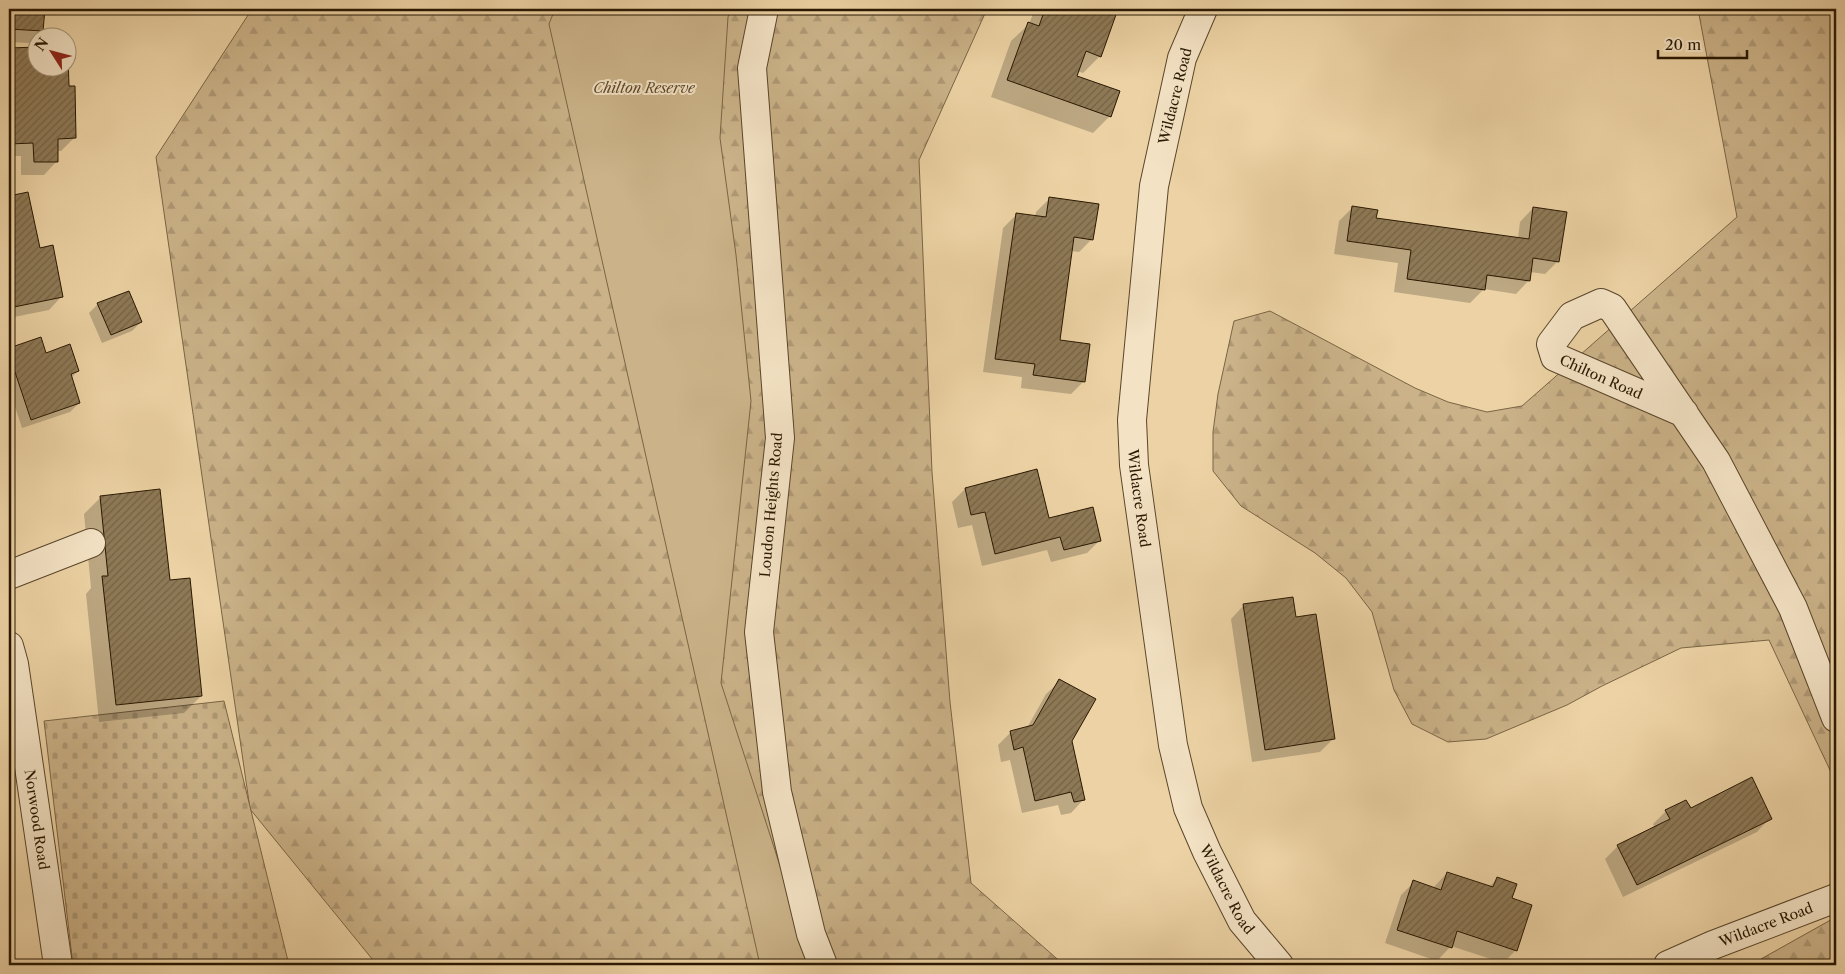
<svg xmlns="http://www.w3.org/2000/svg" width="1845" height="974" font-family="'Libre Caslon Text',serif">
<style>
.forest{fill:url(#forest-firs);stroke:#7a6544}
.cemetery{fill:url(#cemetery-stones);stroke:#7a6544}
.park{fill:#cbb288;stroke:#7a6544}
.shadow{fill:#0003}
.building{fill:url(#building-hatch);stroke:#291801}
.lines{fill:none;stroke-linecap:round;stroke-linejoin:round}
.minor-casing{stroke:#5a462a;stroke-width:30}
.minor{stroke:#f3e2c4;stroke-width:28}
.labels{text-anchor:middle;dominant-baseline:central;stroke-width:4;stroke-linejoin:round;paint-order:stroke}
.park-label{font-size:14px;font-style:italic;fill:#5a462a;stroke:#f3e2c4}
.street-label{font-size:14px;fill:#291801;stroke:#f3e2c4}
</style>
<defs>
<pattern id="forest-firs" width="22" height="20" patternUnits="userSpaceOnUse" patternTransform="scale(1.25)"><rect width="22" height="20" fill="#cbb288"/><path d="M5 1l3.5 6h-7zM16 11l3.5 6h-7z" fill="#ae9874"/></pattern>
<pattern id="cemetery-stones" width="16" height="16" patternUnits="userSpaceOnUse" patternTransform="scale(1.25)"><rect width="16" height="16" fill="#cbb288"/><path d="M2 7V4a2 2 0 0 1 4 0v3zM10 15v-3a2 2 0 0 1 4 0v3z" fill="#ae9874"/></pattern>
<pattern id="building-hatch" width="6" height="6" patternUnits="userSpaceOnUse" patternTransform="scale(1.25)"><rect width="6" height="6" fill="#8e7956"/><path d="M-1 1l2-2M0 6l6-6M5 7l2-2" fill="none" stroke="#746245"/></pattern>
</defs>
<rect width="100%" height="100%" fill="#ecd2a4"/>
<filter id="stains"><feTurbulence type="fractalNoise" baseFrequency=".004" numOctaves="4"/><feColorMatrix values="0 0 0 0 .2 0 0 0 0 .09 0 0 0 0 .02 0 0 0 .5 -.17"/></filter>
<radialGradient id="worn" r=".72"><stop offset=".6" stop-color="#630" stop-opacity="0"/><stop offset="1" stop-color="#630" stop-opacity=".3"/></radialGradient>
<g class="forest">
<polygon points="252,9 987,9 919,160 932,472 950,702 971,883 1064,965 377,965 250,809 156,157"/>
<polygon points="1698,9 1836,9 1836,783 1769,640 1681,648 1602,686 1567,705 1486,739 1448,742 1412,724 1394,690 1372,612 1346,578 1315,553 1241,506 1213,471 1213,432 1218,394 1234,321 1270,311 1415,388 1448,402 1487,412 1522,406 1737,217"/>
<polygon points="1836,917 1836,965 1754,965 1761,959"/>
</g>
<polygon class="cemetery" points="224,701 289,965 73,965 44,721"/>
<polygon class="park" points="555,9 731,9 728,17 720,138 736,255 751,401 721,683 812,965 760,965 549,24"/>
<g class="shadow">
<polygon points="9,9 43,9 42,30 29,43 9,42"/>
<polygon points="1035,9 1117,9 1100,56 1083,73 1077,71 1075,77 1110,116 1093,133 991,97 1011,41 1029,24"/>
<polygon points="38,48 38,68 67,68 68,88 74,138 61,151 57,151 57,161 44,175 21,175 21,156 9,156 9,49"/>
<polygon points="28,194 39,250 62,296 49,310 9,318 9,198"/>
<polygon points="1049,199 1092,239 1079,252 1071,251 1058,341 1084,381 1071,394 1021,388 1022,377 983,372 1003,228 1017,214 1035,217 1036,212"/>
<polygon points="1352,208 1375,219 1518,238 1520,222 1533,208 1558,261 1545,274 1530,272 1529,280 1516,294 1484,289 1470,303 1394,292 1398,263 1334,254 1339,221"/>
<polygon points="98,304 141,322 132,331 102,343 89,313"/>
<polygon points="40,339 45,354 78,371 71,378 79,403 70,412 22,428 9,388 9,350"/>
<polygon points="965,489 1048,520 1100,540 1087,553 1051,562 1047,550 982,566 972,525 958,528 952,502"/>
<polygon points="101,497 169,582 201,696 184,713 99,722 86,594 91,588 84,514"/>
<polygon points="1244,605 1294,619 1333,739 1320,752 1252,762 1231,619"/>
<polygon points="1060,681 1070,741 1084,799 1071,813 1061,815 1058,805 1022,813 1010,760 1001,762 998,745 1011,732 1027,728 1046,694"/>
<polygon points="1690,809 1770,818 1757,832 1623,897 1605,859 1618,846 1655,828 1653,824 1666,811"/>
<polygon points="1447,873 1489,887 1497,879 1511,899 1516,950 1503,963 1451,946 1437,961 1385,943 1401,895 1414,882 1433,888"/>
</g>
<g class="building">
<polygon points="9,9 45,9 43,31 9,29"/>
<polygon points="1045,9 1118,9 1101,57 1086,51 1077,76 1120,91 1111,117 1007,80 1028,22 1039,26"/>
<polygon points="38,47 38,68 68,68 68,56 69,86 75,86 76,138 58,139 58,162 34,162 33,143 9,144 9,48"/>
<polygon points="28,192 40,248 53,245 63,297 9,308 9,196"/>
<polygon points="1049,197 1099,204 1093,240 1074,237 1060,340 1090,344 1085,382 1033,375 1035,364 995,359 1016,213 1046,217"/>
<polygon points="1352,206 1378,210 1376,218 1529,239 1533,207 1567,212 1559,262 1533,258 1530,281 1487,275 1485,290 1407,279 1411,250 1347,241"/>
<polygon points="129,291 142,322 111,335 97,303"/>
<polygon points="41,337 46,353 70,344 79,371 71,374 80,403 31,420 9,354 9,348"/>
<polygon points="1037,469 1049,518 1093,507 1101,541 1064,550 1060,537 995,554 985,512 971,515 965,488"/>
<polygon points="160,489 170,580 190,578 202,696 116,705 102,576 108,576 100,496"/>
<polygon points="1293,597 1296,617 1316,614 1335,739 1265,750 1243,604"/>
<polygon points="1059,679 1096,699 1072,741 1085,800 1074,802 1071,792 1035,801 1023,747 1014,750 1010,731 1033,725"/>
<polygon points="1752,777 1772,819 1637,885 1617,845 1670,819 1665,810 1686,800 1691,808"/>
<polygon points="1447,872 1493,887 1497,877 1517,884 1512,898 1532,905 1517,951 1457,931 1452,948 1397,930 1413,880 1441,890"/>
</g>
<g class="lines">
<defs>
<g id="minor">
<polyline points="764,9 752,68 780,438 759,632 777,792 811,934 823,965"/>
<path id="s1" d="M1203,9L1182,58L1154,186L1132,420L1134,465L1173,745L1188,808L1207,852L1242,921L1279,965"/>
<polyline points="1684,413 1555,357 1551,344 1572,316 1601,303 1612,308 1716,461 1793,608 1836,718"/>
<polyline points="9,575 91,543"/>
<path id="s2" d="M9,646L14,664L58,965"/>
<path id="s3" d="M1668,965L1713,945L1836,898"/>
</g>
</defs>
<use href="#minor" class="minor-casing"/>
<use href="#minor" class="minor"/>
</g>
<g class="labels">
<g class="park-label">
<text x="644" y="88">Chilton Reserve</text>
</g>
<g class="street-label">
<text transform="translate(1175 96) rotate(-76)">Wildacre Road</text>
<text transform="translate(1601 377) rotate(24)">Chilton Road</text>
<text stroke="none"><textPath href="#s1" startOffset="498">Wildacre Road</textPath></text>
<text transform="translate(771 505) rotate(-85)">Loudon Heights Road</text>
<text stroke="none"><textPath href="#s2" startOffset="176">Norwood Road</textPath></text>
<text stroke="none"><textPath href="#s1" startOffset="902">Wildacre Road</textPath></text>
<text stroke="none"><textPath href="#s3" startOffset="106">Wildacre Road</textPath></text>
</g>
</g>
<rect width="1845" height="974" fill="none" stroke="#ecd2a4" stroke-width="30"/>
<rect x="10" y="10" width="1825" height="954" fill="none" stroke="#291801" stroke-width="2.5"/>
<rect x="15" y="15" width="1815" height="944" fill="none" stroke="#291801"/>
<g transform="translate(52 52) rotate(306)"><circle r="24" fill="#f3e2c4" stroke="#a29176"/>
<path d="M0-4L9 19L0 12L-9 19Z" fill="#8f2418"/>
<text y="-8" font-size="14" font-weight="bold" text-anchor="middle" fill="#291801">N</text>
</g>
<path d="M1658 50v8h89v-8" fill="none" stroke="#291801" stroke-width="2.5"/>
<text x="1665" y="50" font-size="15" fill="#291801" stroke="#f3e2c4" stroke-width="4" paint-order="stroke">20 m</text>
<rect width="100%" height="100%" filter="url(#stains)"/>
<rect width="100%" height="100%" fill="url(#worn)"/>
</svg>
